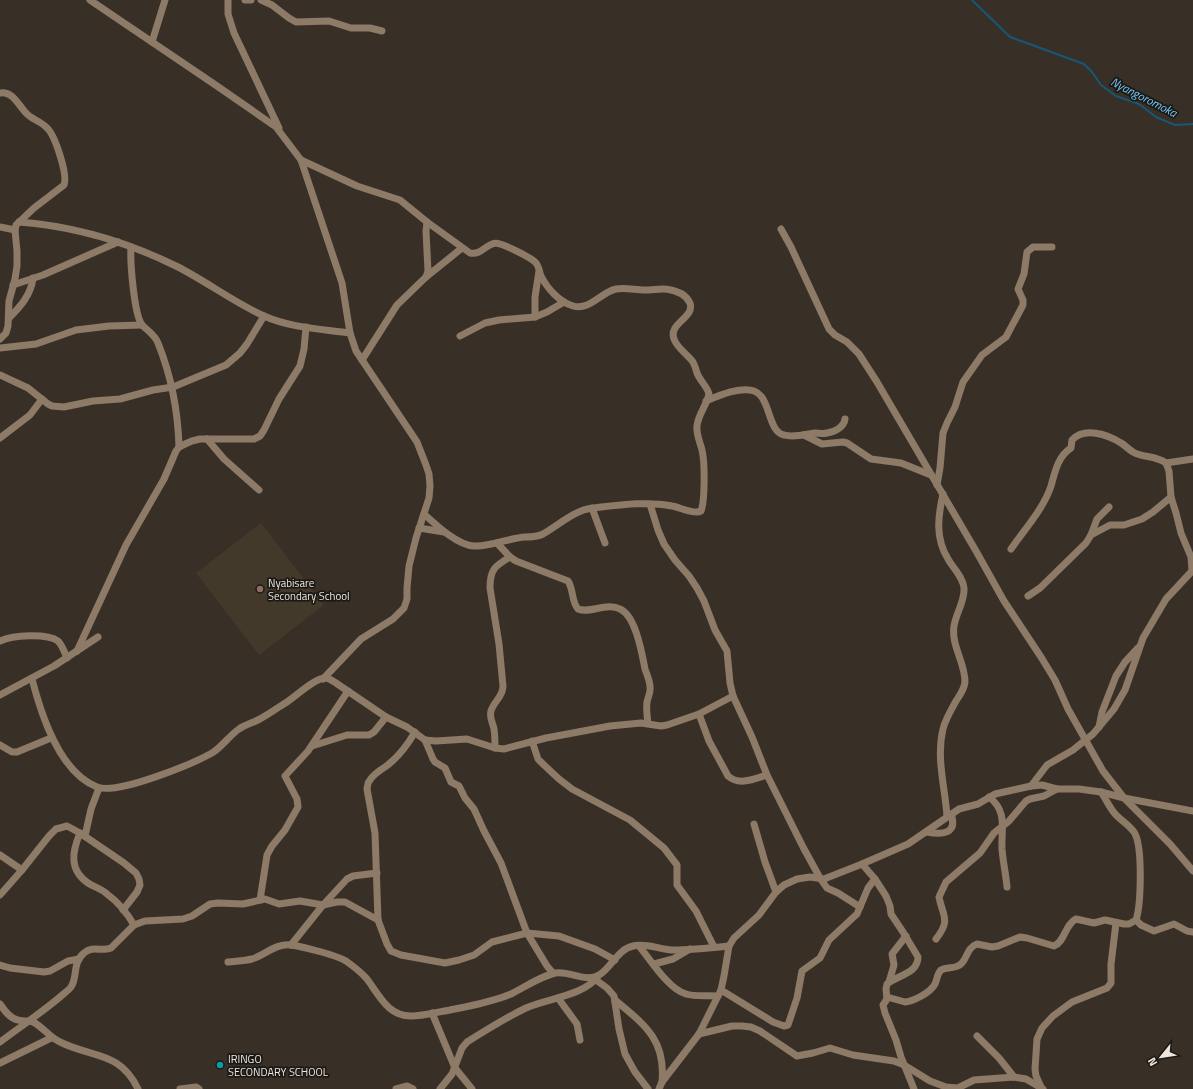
<svg xmlns="http://www.w3.org/2000/svg" width="1193" height="1089" font-family="'Titillium Web',sans-serif">
<style>
.built{fill:#43392a}
.lines{fill:none;stroke-linecap:round;stroke-linejoin:round}
.stream{stroke:#175777;stroke-width:2}
.minor{stroke:#8d7a67;stroke-width:7}
.education-dot{fill:#8d6e63;stroke:#1c1915;stroke-width:1.5}
.culture-dot{fill:#0f9aa8;stroke:#1c1915;stroke-width:1.5}
.labels{text-anchor:middle;dominant-baseline:central;stroke-width:3.5;stroke-linejoin:round;paint-order:stroke}
.poi-label{font-size:11px;fill:#ebe6e0;stroke:#1c1915;text-anchor:start}
.water-label{font-size:12px;font-style:italic;fill:#72cafd;stroke:#1c1915}
</style>
<rect width="100%" height="100%" fill="#383027"/>
<polygon class="built" points="261,523 324,605 259,655 196,573"/>
<g class="lines">
<polyline class="stream" points="972,0 1010,37 1084,64 1092,72 1101,85 1116,96 1139,104 1156,117 1175,125 1193,124"/>
<g class="minor">
<path d="M90,0L217,86L276,127L301,160L357,186L400,200L427,222L470,253C483,256 487,240 500,244C507,246 530,257 535,262C539,265 539,271 541,276C547,288 559,302 573,306C590,311 601,292 616,289C624,287 636,290 644,290C659,290 666,286 682,294C685,296 688,299 690,303C695,318 668,323 674,339C677,348 687,354 693,362C695,366 696,369 697,373C700,381 707,386 709,394C707,405 698,414 697,426C696,434 700,442 702,450C705,462 705,501 701,511C695,515 679,507 672,506C647,501 619,505 593,508C574,510 559,525 543,534C537,537 531,537 525,537C508,538 491,547 474,546C457,545 436,525 424,514"/>
<polyline points="228,0 228,14 234,33 279,128"/>
<polyline points="245,0 251,0"/>
<polyline points="261,0 272,5 289,18 296,22 329,21 351,28 370,28 382,31"/>
<polyline points="152,42 165,0"/>
<path d="M0,93C12,90 19,106 26,113C31,119 40,121 46,127C55,134 68,175 64,185L34,208L16,225L15,230L17,251V266L15,279L9,301L8,326L6,333L0,339"/>
<polyline points="301,160 342,283 350,333 356,351 417,442 426,465 429,474 430,486 429,498 416,538 409,566 407,588 407,599 404,608 393,619 361,639 323,679"/>
<path d="M19,222C73,226 127,242 176,266C206,281 233,302 264,316C291,328 321,329 350,333"/>
<polyline points="0,227 15,230"/>
<polyline points="781,229 791,247 829,329 835,335 847,342 859,354 877,382 976,551 1004,601 1041,657 1055,680 1068,709 1103,771 1124,798 1170,844 1193,871"/>
<path d="M131,247C130,262 134,314 142,325C148,331 155,335 158,343C172,378 178,410 179,447"/>
<polyline points="426,277 462,248"/>
<polyline points="13,285 43,275 118,242"/>
<polyline points="535,317 535,297 539,271"/>
<path d="M9,318C20,307 31,295 33,278"/>
<polyline points="460,336 485,323 499,320 535,317 547,312 564,302"/>
<polyline points="0,348 36,344 76,330 109,326 142,325"/>
<polyline points="362,360 397,305 426,277 428,271 426,231 427,222"/>
<polyline points="0,375 28,388 48,404 52,406 64,407 93,401 120,399 153,390 173,387 226,365 240,353 247,344 264,316"/>
<path d="M706,401C718,396 741,386 754,391C771,397 767,431 784,435C794,438 806,434 815,433C819,433 823,434 827,433C835,432 844,427 845,419"/>
<polyline points="804,435 822,444 843,442 847,443 871,459 901,463 931,475"/>
<polyline points="0,438 30,415 42,399"/>
<polyline points="207,439 224,459 259,490"/>
<polyline points="1166,463 1193,459"/>
<polyline points="937,485 940,468 943,433 947,423 955,407 963,382 982,355 1006,337 1023,305 1023,300 1018,289 1024,274 1027,252 1033,247 1052,247"/>
<path d="M943,494C938,516 935,538 948,559C953,568 963,577 964,588C965,601 956,613 954,626C951,646 965,662 965,682C964,690 960,695 956,701C952,708 945,721 943,729C936,758 945,787 947,816"/>
<polyline points="650,504 658,530 664,544 675,560 689,576 697,588 704,601 715,630 727,651 730,683 733,696 752,737 767,775 803,847 820,878 827,888 838,893 860,907"/>
<polyline points="592,508 605,543"/>
<polyline points="419,528 444,532"/>
<polyline points="1091,535 1110,525 1124,525 1142,519 1153,512 1171,497"/>
<path d="M497,543L510,557L516,561L568,581C574,590 571,601 578,609C590,614 607,602 620,609C636,616 642,654 645,669C647,675 650,681 650,687C651,692 648,697 647,702C646,709 647,716 648,723"/>
<path d="M1011,549C1024,530 1044,508 1051,486C1055,472 1058,456 1071,448L1072,440C1084,427 1107,434 1121,443C1125,445 1129,450 1133,452C1143,458 1155,455 1166,463L1169,471L1171,497L1176,513L1181,533L1191,557L1192,571"/>
<polyline points="1028,596 1040,588 1086,543 1091,535 1097,519 1109,507"/>
<path d="M0,641C12,635 47,633 58,641C62,645 65,653 67,658"/>
<polyline points="77,651 126,545 164,479 176,451 179,447 185,444 192,441 200,439 254,439 260,436 264,430 279,399 300,366 304,349 306,327"/>
<path d="M32,679C41,714 59,772 97,787C118,795 192,764 212,753C222,747 229,736 239,729C245,725 252,723 258,720C268,715 277,708 287,702C296,696 315,678 325,678C329,678 333,681 336,683L386,717L407,727L425,740L436,741L467,739L495,748L504,749L546,738L610,726L641,723L661,726L667,725L699,714L733,696"/>
<polyline points="0,695 54,666 98,637"/>
<path d="M699,714L709,741L728,776C739,786 754,779 767,775"/>
<polyline points="1099,727 1102,712 1116,676 1125,662 1138,648"/>
<path d="M415,732C408,744 400,755 389,764C383,769 374,773 370,780C367,783 368,785 367,789L375,833L378,920L387,944L391,951L401,955L445,963L459,960L474,955L492,942L527,933L559,936L595,949L615,960"/>
<polyline points="425,740 433,759 435,762 445,768 451,782 459,786 465,798 474,809 484,831 501,863 527,933 547,966 553,973"/>
<polyline points="532,741 538,759 544,765 559,779 572,789 630,820 664,848 677,865 677,885 696,911 714,947"/>
<polyline points="0,745 12,752 17,752 51,738"/>
<polyline points="312,746 347,735 369,735 374,732 386,717"/>
<path d="M495,748C495,742 495,735 494,729C493,723 489,718 491,711C494,701 503,697 503,686L499,644L490,588C490,569 495,566 510,557"/>
<polyline points="1031,786 1047,765 1073,750 1093,734 1114,709 1125,690 1143,638 1166,599 1193,570"/>
<path d="M989,797C1008,811 1001,830 1002,849C1003,862 1006,875 1007,887"/>
<polyline points="754,824 765,862 776,892"/>
<path d="M927,832C942,835 958,834 951,814"/>
<path d="M80,833C72,852 69,870 88,883C94,887 102,889 107,894C118,902 127,913 134,925"/>
<polyline points="85,836 91,809 99,788"/>
<polyline points="0,855 22,870"/>
<path d="M862,864L875,879L886,896L890,906L891,914L903,932L918,957C918,974 897,975 887,984L886,989L887,999L883,1005L885,1013L896,1040L901,1057L914,1089"/>
<polyline points="0,895 22,870 49,836 56,829 67,826 80,833 124,863 136,873 139,879 140,885 137,892 123,910"/>
<polyline points="260,900 267,855 272,846 285,830 298,807 297,799 285,776 308,751 348,691"/>
<polyline points="1136,920 1141,925 1154,931 1174,924 1187,931 1193,932"/>
<path d="M936,939C951,920 943,917 939,897L946,882L980,853L994,833L1009,821L1026,801L1030,799L1044,796L1057,789"/>
<polyline points="291,945 323,905 347,879 353,876 377,873"/>
<path d="M639,946C650,959 669,990 686,994C696,997 708,995 718,996"/>
<path d="M228,962C236,961 244,961 252,959C265,955 276,943 291,945C304,947 336,955 346,961C353,966 361,972 367,979C379,995 388,1016 411,1016C424,1016 437,1012 450,1010C470,1006 492,1002 511,994C525,987 539,977 555,973C569,970 585,983 599,975C611,968 618,949 633,946C645,943 659,949 672,950C691,950 710,948 729,946"/>
<polyline points="654,964 673,959 690,949"/>
<polyline points="0,965 10,968 44,972 50,971 68,961 79,959"/>
<polyline points="596,980 607,988 614,996 619,1029 625,1054 635,1072 648,1089"/>
<polyline points="889,982 894,965 892,954 906,936"/>
<polyline points="721,990 773,1022 784,1026 788,1025 797,998 802,971 820,958 829,940 857,914 868,888 875,879"/>
<path d="M887,997L905,1002C914,1001 930,993 935,984C937,980 937,974 941,970C948,966 956,970 962,963C968,956 967,948 977,944L992,947L998,946L1020,937L1027,938L1054,946C1065,942 1065,924 1076,919L1094,923L1105,920L1124,924H1129L1136,920C1141,905 1143,845 1134,832C1129,825 1122,821 1116,815C1110,809 1106,799 1101,792"/>
<polyline points="558,998 577,1024 580,1040"/>
<path d="M615,1000C645,1025 666,1040 662,1082"/>
<path d="M0,1004C4,1010 10,1019 18,1020C23,1022 28,1020 33,1022C43,1027 49,1037 60,1042C92,1058 120,1051 138,1089"/>
<polyline points="432,1013 455,1068 472,1089"/>
<polyline points="699,1034 732,1026 742,1026 751,1027 760,1031 797,1056 813,1053 830,1048 853,1055 894,1061 904,1065 930,1081 946,1087 958,1088 974,1080 1014,1077 1026,1079 1043,1089"/>
<polyline points="977,1036 999,1058 1014,1077"/>
<path d="M0,1042C20,1027 41,1013 60,997C63,994 68,991 71,987C78,977 72,963 84,953C93,945 101,952 111,948L134,925L145,921L183,919L192,916L210,904L218,903L243,904L265,899L279,904L300,901L323,905L337,902H345L378,920"/>
<polyline points="0,1063 51,1038"/>
<polyline points="1041,1087 1036,1076 1035,1069 1037,1039 1042,1028 1053,1016 1072,1002 1107,988 1111,983 1111,964 1116,923"/>
<polyline points="180,1089 196,1087 199,1089"/>
<polyline points="396,1089 407,1086 413,1089"/>
<path d="M440,1089L452,1074L462,1048L467,1042C486,1030 505,1018 526,1008C548,998 584,996 598,976"/>
<polyline points="659,1089 662,1082 699,1034 721,990 724,976 729,946 734,938 759,915 776,892 784,885 797,879 810,877 824,879 862,864 908,844 959,809 978,804 995,794 1031,786 1042,785 1057,789 1079,789 1101,792 1124,798 1193,811"/>
</g>
</g>
<circle class="education-dot" cx="260" cy="589" r="4"/>
<circle class="culture-dot" cx="220" cy="1065" r="4"/>
<g class="labels">
<g class="poi-label">
<text x="268" y="583">Nyabisare<tspan x="268" dy="13">Secondary School</tspan></text>
<text x="228" y="1059">IRINGO<tspan x="228" dy="13">SECONDARY SCHOOL</tspan></text>
</g>
<g class="water-label">
<text transform="translate(1144 97) rotate(27)">Nyangoromoka</text>
</g>
</g>
<g transform="translate(1161 1057) rotate(240)" stroke="#1c1915" stroke-width="3" paint-order="stroke">
<path d="M0-3L7 15L0 10L-7 15Z" fill="#ebe6e0"/>
<text y="-6" font-size="11" font-weight="bold" text-anchor="middle" fill="#ebe6e0">N</text>
</g>
</svg>
